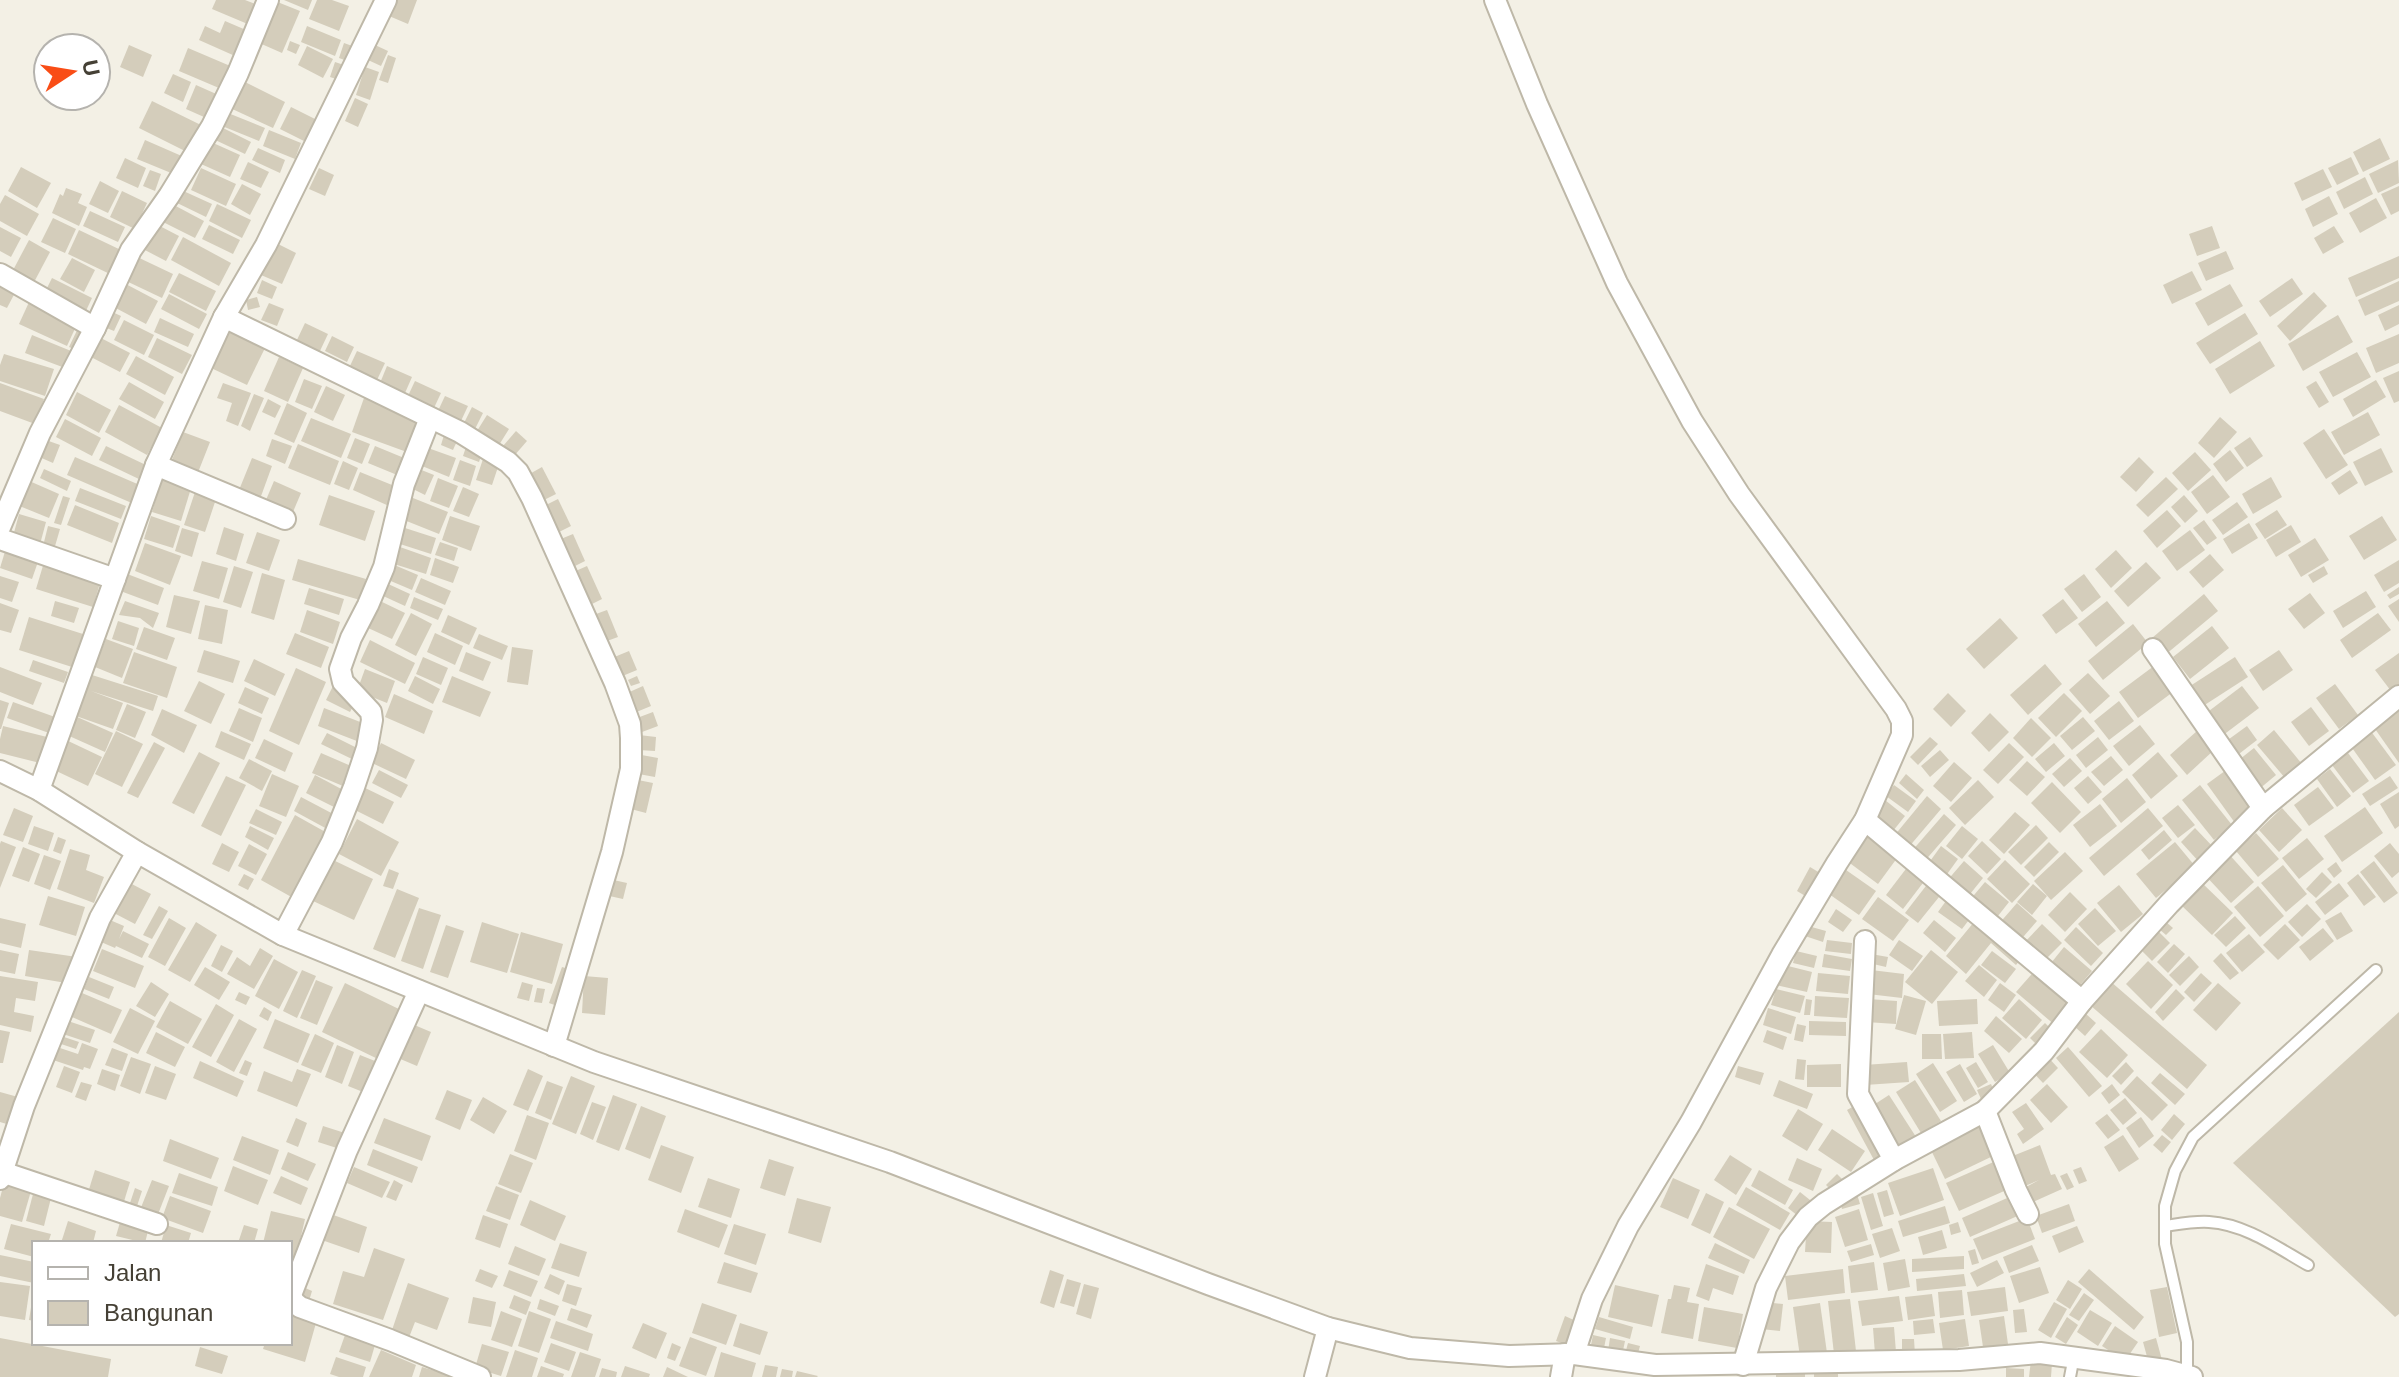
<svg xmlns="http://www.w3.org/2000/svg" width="2399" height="1377" font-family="Helvetica,sans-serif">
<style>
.building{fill:#d4cdbb}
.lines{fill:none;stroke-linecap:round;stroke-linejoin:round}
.lane-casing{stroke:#beb8a8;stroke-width:14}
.street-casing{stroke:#beb8a8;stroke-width:24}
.lane{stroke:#fff;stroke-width:10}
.street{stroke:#fff;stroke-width:20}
</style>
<rect width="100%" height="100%" fill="#f3f0e5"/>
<g class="building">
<polygon points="216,0 245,0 258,5 250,25 212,9"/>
<polygon points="284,0 312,0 308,10"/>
<polygon points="317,0 332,0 349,6 339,31 309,19"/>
<polygon points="395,0 417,0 408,24 389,16"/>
<polygon points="275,1 300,11 282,53 257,42"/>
<polygon points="225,21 246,30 235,56 199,40 205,26 220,33"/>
<polygon points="307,26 341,40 335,56 301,42"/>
<polygon points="290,41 300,45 296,54 287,50"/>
<polygon points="344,43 355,47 350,62 339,58"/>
<polygon points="129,45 152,55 143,77 120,67"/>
<polygon points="375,45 388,51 381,66 368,60"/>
<polygon points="307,46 333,59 323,78 298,65"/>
<polygon points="188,48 235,68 226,91 179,71"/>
<polygon points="388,55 396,58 388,83 379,80"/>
<polygon points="335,62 347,66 342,81 330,77"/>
<polygon points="365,67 379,72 370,100 356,95"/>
<polygon points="173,74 191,82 183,102 164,93"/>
<polygon points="241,80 285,102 273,128 228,107"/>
<polygon points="196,85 223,97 213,121 186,109"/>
<polygon points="355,98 368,104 358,127 345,121"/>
<polygon points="152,101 203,126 189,153 139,128"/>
<polygon points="291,107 319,121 308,143 280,129"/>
<polygon points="228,113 265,128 259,141 222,126"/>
<polygon points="217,125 251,142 245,154 211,138"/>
<polygon points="269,130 301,143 295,159 263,146"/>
<polygon points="2380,138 2390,159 2363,172 2353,152"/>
<polygon points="145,140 184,157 176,175 137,159"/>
<polygon points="211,142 240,155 230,177 201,164"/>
<polygon points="258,148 285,160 280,173 252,160"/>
<polygon points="2351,157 2359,174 2337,185 2328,168"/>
<polygon points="125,158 146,168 138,188 116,178"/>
<polygon points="2398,160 2399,183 2378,193 2369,174"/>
<polygon points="248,162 269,172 261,188 240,179"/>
<polygon points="21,167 51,183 37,208 8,191"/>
<polygon points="201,168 236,184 226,206 191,190"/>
<polygon points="319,168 334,175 325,196 309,189"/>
<polygon points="2323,169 2332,187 2302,201 2294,183"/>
<polygon points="150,170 161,174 155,191 143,186"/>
<polygon points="2365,177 2373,194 2344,209 2336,192"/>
<polygon points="100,181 119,191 108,213 89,204"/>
<polygon points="242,184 261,194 250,215 231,204"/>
<polygon points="2399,186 2399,211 2391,215 2381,194"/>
<polygon points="66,188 82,194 78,203 87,207 79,226 52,213 60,194 63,196"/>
<polygon points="179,189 212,204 206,217 173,201"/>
<polygon points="122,191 147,203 135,229 110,217"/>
<polygon points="5,195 39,214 27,236 0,221 0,204"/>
<polygon points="2329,196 2338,214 2313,227 2305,209"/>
<polygon points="2376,198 2387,218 2360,233 2349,213"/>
<polygon points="172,204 204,221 195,238 163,222"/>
<polygon points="217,204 251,220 242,238 209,221"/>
<polygon points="90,211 125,227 118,242 83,226"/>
<polygon points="53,218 76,229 65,253 41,242"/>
<polygon points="154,223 179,236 166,261 141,248"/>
<polygon points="209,225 240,240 233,254 202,239"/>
<polygon points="2212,226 2220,248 2197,256 2189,234"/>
<polygon points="2334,226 2344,242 2323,254 2314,238"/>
<polygon points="0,227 21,238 11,257 0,251"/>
<polygon points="79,230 123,251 112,275 68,254"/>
<polygon points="183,237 231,263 219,286 171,260"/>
<polygon points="29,240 50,252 32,286 11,274"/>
<polygon points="276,243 296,253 282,284 261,275"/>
<polygon points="2226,251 2234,269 2206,281 2198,263"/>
<polygon points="133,255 173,274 162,298 122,279"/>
<polygon points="2399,256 2399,278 2356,297 2348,278"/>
<polygon points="72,258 95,270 84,292 60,279"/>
<polygon points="2192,271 2202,290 2172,304 2163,285"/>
<polygon points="179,273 216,291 206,311 169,292"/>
<polygon points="0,277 18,287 7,308 0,305"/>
<polygon points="52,278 92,298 84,315 43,296"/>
<polygon points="2292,278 2303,294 2270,317 2259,301"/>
<polygon points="262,280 277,287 272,299 257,293"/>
<polygon points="2399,281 2399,301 2365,316 2358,300"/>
<polygon points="122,282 158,301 146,324 110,305"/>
<polygon points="2230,284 2243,306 2208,326 2195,303"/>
<polygon points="2314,292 2327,306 2290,341 2277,326"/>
<polygon points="169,294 207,314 199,329 161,309"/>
<polygon points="257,297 260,307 248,310 246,300"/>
<polygon points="30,300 78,322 67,346 19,324"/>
<polygon points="269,303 284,309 277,326 261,320"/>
<polygon points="2399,305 2399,324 2385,331 2378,315"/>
<polygon points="106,309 121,316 114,331 99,325"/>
<polygon points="2245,313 2258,334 2210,364 2196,343"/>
<polygon points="2338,315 2353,342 2303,371 2288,344"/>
<polygon points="160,318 194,334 188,347 154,332"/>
<polygon points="124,320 154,335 144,355 114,340"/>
<polygon points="81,322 93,328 81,352 69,347"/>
<polygon points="305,323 328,334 319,353 296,342"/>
<polygon points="227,330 265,348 247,385 209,367"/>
<polygon points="2399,334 2399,363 2376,373 2366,348"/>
<polygon points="32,335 71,351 65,368 25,353"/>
<polygon points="95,335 130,353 120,372 85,354"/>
<polygon points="332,336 354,347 347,362 325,351"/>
<polygon points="157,338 192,355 182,374 148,357"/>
<polygon points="2260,341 2275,366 2230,394 2215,369"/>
<polygon points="357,351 385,363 377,380 349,368"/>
<polygon points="2357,352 2371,377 2333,397 2319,372"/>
<polygon points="4,354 54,369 45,396 0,381 0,365"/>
<polygon points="136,356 174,377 165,395 126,374"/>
<polygon points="279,357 303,368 288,402 264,391"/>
<polygon points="387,366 412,377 405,393 380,383"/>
<polygon points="2399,371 2399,401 2394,403 2383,378"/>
<polygon points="304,379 322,386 312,409 295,402"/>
<polygon points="2376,380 2386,397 2353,417 2343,399"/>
<polygon points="415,381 441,393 433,410 407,398"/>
<polygon points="2316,381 2329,402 2319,408 2306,387"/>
<polygon points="129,382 164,402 155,419 119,399"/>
<polygon points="0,383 44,399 35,424 0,411"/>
<polygon points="223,383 251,393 238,426 226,421 232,403 217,398"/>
<polygon points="326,386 345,395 333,421 314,412"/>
<polygon points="77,392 111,410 99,433 66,415"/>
<polygon points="254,394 264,398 250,431 241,426"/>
<polygon points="445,396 468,406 460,423 437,413"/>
<polygon points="364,398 427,421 415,455 352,432"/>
<polygon points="268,399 281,406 275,418 262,412"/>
<polygon points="287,403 307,413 294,443 274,434"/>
<polygon points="119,405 162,428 147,455 105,432"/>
<polygon points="472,407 483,413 474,431 463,425"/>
<polygon points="2368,412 2380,435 2344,455 2331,432"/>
<polygon points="487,415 509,429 499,445 477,431"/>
<polygon points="2220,417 2237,432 2214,458 2198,443"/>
<polygon points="311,418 351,434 341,458 301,441"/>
<polygon points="65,419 101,438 92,456 56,437"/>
<polygon points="2324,429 2348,465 2326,479 2303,443"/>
<polygon points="516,431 527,441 514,456 503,446"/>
<polygon points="183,432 210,442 197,475 170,465"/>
<polygon points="444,435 457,441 453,450 441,445"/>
<polygon points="2250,437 2263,456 2247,467 2234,448"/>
<polygon points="355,438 370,444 362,464 347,458"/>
<polygon points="43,439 60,445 53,463 37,456"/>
<polygon points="272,439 292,446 285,464 266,456"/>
<polygon points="298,444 339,461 330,485 288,468"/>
<polygon points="106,446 148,466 141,480 99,460"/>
<polygon points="375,446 409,460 402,477 368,463"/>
<polygon points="466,447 482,453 479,462 463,456"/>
<polygon points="428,448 456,458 449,477 422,466"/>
<polygon points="2381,448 2393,472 2365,486 2353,462"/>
<polygon points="2230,450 2244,468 2226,482 2213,464"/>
<polygon points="2195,452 2211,470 2188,491 2172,473"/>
<polygon points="75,457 142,486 134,504 67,475"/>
<polygon points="2139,457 2154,472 2136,492 2120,477"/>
<polygon points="252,458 272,466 260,499 239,490"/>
<polygon points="483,459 499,464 492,485 476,480"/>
<polygon points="460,460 476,466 470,486 453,480"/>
<polygon points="343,461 358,468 349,490 334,484"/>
<polygon points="542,467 556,494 540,502 526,476"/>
<polygon points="44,469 71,481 67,491 40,478"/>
<polygon points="419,469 434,475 425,495 411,488"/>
<polygon points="2350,470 2358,483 2339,495 2331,483"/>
<polygon points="360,472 397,487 389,506 353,490"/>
<polygon points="163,475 192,485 181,521 152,512"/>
<polygon points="2213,475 2230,497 2207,514 2191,492"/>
<polygon points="2166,477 2178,489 2148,517 2136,505"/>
<polygon points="2271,477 2282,497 2253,514 2242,494"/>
<polygon points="438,478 458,486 449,508 430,501"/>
<polygon points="27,480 59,494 49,518 17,505"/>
<polygon points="274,481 301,493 290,519 263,507"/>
<polygon points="197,486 218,493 205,532 184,525"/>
<polygon points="463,487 479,494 469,517 453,511"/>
<polygon points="80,488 126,506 121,519 75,501"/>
<polygon points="329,495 375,511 365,541 319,525"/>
<polygon points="2184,495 2198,511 2185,523 2171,507"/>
<polygon points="63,496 70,498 61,525 54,523"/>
<polygon points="408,496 448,512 439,534 399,518"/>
<polygon points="558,499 571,526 555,534 542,507"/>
<polygon points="2237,502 2248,517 2223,535 2212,520"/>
<polygon points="75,505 119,523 112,543 67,525"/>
<polygon points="2167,510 2181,526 2157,548 2143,531"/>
<polygon points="2277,510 2287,525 2265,539 2255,524"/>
<polygon points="19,514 46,522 39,548 12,540"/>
<polygon points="151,516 180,526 173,548 144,539"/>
<polygon points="450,516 480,526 471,551 442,540"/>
<polygon points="2382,516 2397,540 2364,560 2349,536"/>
<polygon points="2204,520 2217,538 2207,545 2193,528"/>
<polygon points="2249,523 2258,538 2232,554 2223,539"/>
<polygon points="2291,525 2301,542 2276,557 2266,540"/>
<polygon points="48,526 60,529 53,553 42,550"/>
<polygon points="224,527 244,534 236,561 216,554"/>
<polygon points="182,528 199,533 192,557 175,551"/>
<polygon points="405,528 436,538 431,554 400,544"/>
<polygon points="2190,530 2205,550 2177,571 2162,551"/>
<polygon points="257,532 280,540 269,571 246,563"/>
<polygon points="573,534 585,561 569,569 556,541"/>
<polygon points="2315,538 2329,560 2301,577 2288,555"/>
<polygon points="440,542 458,548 454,561 435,555"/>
<polygon points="145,543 181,556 170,585 135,571"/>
<polygon points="7,545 40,556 32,579 0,568"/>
<polygon points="400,547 431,558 426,574 394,564"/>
<polygon points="2116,550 2132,568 2111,588 2095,569"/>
<polygon points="2210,554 2224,570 2203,588 2189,572"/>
<polygon points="435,558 459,567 453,583 430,575"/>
<polygon points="45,559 102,576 93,607 36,589"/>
<polygon points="298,559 366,579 360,600 292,580"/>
<polygon points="2399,560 2399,583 2384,592 2374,575"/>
<polygon points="202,561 228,568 219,599 193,591"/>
<polygon points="2146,562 2161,578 2128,607 2114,591"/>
<polygon points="392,564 418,575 412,590 386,579"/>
<polygon points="234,566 253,572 241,608 223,602"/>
<polygon points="587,566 602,599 586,607 569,574"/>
<polygon points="2324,566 2328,574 2313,583 2308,575"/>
<polygon points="122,572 164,588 158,605 115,589"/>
<polygon points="262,573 285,580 274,620 251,613"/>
<polygon points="2084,574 2101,597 2082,612 2064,589"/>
<polygon points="0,576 19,582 12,602 0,598"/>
<polygon points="421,578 451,591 445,605 415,592"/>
<polygon points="386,583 410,594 405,606 381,595"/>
<polygon points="2399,587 2399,594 2390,599 2387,595"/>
<polygon points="309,588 344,599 339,615 304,604"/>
<polygon points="2366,591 2376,607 2343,628 2333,611"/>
<polygon points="2310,593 2325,613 2304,629 2288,609"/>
<polygon points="2204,594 2218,611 2165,655 2152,638"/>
<polygon points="174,595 200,601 191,634 166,627"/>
<polygon points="414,597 443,609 438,620 410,608"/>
<polygon points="2063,599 2078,618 2056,634 2042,615"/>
<polygon points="2399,599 2399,622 2388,606"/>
<polygon points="378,600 405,613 392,639 366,627"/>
<polygon points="55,601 79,608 74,623 51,616"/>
<polygon points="125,601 159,613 153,628 140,618 119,615"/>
<polygon points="2107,601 2125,623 2096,647 2078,624"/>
<polygon points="0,603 19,610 11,633 0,630"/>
<polygon points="205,605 228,610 222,644 198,639"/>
<polygon points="307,610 340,622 333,644 300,632"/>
<polygon points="607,610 618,637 607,641 596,614"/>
<polygon points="411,613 432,624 416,656 395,645"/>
<polygon points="2378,613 2391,630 2352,658 2340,640"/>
<polygon points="448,615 477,628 469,645 441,632"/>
<polygon points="29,617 83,634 72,667 19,650"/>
<polygon points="2000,618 2018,638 1984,669 1966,649"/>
<polygon points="118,621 139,628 134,646 112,639"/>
<polygon points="2133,624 2148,643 2103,680 2088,661"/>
<polygon points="2212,626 2229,648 2190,679 2173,657"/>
<polygon points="144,627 175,638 167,660 136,649"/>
<polygon points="295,633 329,647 321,668 286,654"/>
<polygon points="435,633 463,646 455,665 427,652"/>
<polygon points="479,634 508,646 502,660 473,648"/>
<polygon points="106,639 133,649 122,678 95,667"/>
<polygon points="370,640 415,663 405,684 360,662"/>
<polygon points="512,647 533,650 528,685 507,682"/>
<polygon points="204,650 240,661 233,683 197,672"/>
<polygon points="2279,650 2293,670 2263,691 2249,670"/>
<polygon points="629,651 637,670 620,677 612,658"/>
<polygon points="134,652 177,667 167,698 123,683"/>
<polygon points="466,652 491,662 483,681 459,671"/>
<polygon points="2399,653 2399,686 2391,691 2375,670"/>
<polygon points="423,657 448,668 441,685 416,674"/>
<polygon points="2235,657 2248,677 2200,708 2187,688"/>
<polygon points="254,659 285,674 275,696 244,681"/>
<polygon points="33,660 68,672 64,683 29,671"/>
<polygon points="2158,663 2177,689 2138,718 2119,692"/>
<polygon points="2045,664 2062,684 2028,715 2010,695"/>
<polygon points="0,667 42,683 33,705 0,692"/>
<polygon points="296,668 326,682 299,745 269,731"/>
<polygon points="365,669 395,681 387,703 357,691"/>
<polygon points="2088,673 2110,696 2090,714 2069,690"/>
<polygon points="92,675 158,696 153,711 91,691 123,703 113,729 76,716"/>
<polygon points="415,676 440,689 433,704 408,691"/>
<polygon points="452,676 491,692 480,717 442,702"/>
<polygon points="637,676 640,683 631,686 628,680"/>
<polygon points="199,681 225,694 211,724 184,711"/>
<polygon points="2335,684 2358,715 2339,729 2316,698"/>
<polygon points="333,686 357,699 350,712 326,700"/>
<polygon points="643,686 651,706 634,713 625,694"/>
<polygon points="2242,686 2259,708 2218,739 2201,717"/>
<polygon points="245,687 269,698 262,714 238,703"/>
<polygon points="1948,693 1966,711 1951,727 1933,709"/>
<polygon points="2064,693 2082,711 2056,737 2038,718"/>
<polygon points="394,694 433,711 424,734 385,717"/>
<polygon points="0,700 9,703 1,729 0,729"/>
<polygon points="2119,701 2134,721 2109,740 2094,721"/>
<polygon points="13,702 55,717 49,733 7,718"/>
<polygon points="127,704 146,712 135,738 116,730"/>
<polygon points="2311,707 2329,731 2309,746 2291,722"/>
<polygon points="239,708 262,718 253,742 229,731"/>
<polygon points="324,708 368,725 362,743 318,726"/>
<polygon points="162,709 197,725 184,753 151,735"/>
<polygon points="2397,709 2399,712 2399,763 2373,726"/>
<polygon points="653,712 658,726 642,732 637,718"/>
<polygon points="1990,713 2009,732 1989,752 1971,733"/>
<polygon points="75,716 113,733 105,752 67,735"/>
<polygon points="2083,717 2095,731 2072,750 2060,736"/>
<polygon points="2031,718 2051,738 2032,757 2013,738"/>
<polygon points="2140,725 2155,744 2129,766 2113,746"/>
<polygon points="3,726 47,737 40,763 0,753 0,739"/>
<polygon points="2247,726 2257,740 2235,757 2225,742"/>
<polygon points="2274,730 2302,764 2285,778 2257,745"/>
<polygon points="2370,730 2396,765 2375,780 2350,745"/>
<polygon points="116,731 143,744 122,787 95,774"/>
<polygon points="221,731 251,744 244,760 215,747"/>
<polygon points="2197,731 2214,750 2187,775 2170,755"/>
<polygon points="327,733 361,750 356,761 321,744"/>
<polygon points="639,735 656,737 655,751 638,750"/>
<polygon points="1930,737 1938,744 1918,765 1910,757"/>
<polygon points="2098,737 2108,750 2086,768 2076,755"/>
<polygon points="64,739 102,757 88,786 50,768"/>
<polygon points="264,739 293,753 285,772 255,758"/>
<polygon points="154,742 165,748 138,798 127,793"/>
<polygon points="381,743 415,760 406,779 372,763"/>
<polygon points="2009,743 2024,757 1998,784 1983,770"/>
<polygon points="2054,743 2065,756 2046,772 2035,759"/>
<polygon points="2254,748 2276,775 2258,790 2235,763"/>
<polygon points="1940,750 1949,760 1930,777 1921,766"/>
<polygon points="199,752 220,763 194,814 172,803"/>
<polygon points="2158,752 2178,776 2151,799 2132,775"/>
<polygon points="321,753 358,769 350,789 312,773"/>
<polygon points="2348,753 2369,781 2353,793 2332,765"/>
<polygon points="636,754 658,758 655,777 633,773"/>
<polygon points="2111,756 2123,770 2104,786 2091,772"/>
<polygon points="2070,758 2082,771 2064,787 2052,774"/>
<polygon points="249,759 272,771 262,791 239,778"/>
<polygon points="2027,761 2045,777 2027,796 2009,780"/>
<polygon points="1954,762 1972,778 1951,802 1933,786"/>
<polygon points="2229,768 2257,807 2235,823 2207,784"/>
<polygon points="2330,769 2351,796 2337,807 2317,779"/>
<polygon points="379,770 408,785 401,798 372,783"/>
<polygon points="272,774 299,786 286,817 259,806"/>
<polygon points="1906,774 1924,790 1917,799 1899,783"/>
<polygon points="315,775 347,792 338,809 306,793"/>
<polygon points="226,776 246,785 221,836 201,826"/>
<polygon points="2088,776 2102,792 2088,804 2074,788"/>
<polygon points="2390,776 2398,788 2370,806 2362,794"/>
<polygon points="2127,778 2146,802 2121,823 2102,799"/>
<polygon points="633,779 653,783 646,813 627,808"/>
<polygon points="1978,780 1994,797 1965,825 1949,808"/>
<polygon points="2052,782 2081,812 2060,833 2031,803"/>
<polygon points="357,784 394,802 383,824 347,806"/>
<polygon points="1894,785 1916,801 1908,812 1886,796"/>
<polygon points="2200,785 2232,825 2214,840 2182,800"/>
<polygon points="2318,787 2334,808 2309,826 2294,805"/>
<polygon points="2399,792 2399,826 2395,829 2380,804"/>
<polygon points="1927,796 1941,809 1908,848 1894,836"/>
<polygon points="301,797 337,816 329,830 294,811"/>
<polygon points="1885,800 1905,816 1893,831 1873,815"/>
<polygon points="2100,804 2117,826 2090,847 2073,825"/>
<polygon points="2178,805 2195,825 2178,838 2162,818"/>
<polygon points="2365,807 2383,833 2342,862 2324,836"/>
<polygon points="14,808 33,816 23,842 3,835"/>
<polygon points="2148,808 2163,826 2104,876 2089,858"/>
<polygon points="2282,808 2302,830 2279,852 2259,830"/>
<polygon points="256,809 282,822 276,835 249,823"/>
<polygon points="2015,812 2030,825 2004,854 1989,840"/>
<polygon points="1944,814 1956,825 1923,863 1911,852"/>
<polygon points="295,815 329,834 295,899 261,880"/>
<polygon points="357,819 399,842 381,876 339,854"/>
<polygon points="1868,824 1903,850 1878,884 1843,858"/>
<polygon points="2036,825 2048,838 2021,865 2008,852"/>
<polygon points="34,826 54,833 48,851 28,844"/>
<polygon points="250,826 274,838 268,850 245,837"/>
<polygon points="1962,826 1978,839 1962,859 1946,846"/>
<polygon points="2195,828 2215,849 2200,863 2181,842"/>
<polygon points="2164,830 2172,840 2149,860 2141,850"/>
<polygon points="2256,833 2279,859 2258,877 2236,851"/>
<polygon points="58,837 66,840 61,854 53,851"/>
<polygon points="2307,838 2324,859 2299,879 2282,858"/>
<polygon points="1,841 16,847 0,888 0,844"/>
<polygon points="1982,841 2001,859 1987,874 1968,856"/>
<polygon points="2049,842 2059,852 2034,877 2024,867"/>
<polygon points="2175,842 2195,866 2156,898 2136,874"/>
<polygon points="222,843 239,852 229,872 212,864"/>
<polygon points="2390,843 2399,854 2399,872 2392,878 2374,856"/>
<polygon points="249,844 267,854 256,875 238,866"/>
<polygon points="1941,846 1958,859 1945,877 1928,864"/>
<polygon points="23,847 40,854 29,882 12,876"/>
<polygon points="70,849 90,855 86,870 104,877 94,903 57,889"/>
<polygon points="2065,852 2083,871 2051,900 2034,881"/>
<polygon points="2227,852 2254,882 2231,903 2204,874"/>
<polygon points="44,855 61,861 50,890 34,884"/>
<polygon points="333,860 373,879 354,920 313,901"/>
<polygon points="2005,860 2030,884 2012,903 1987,879"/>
<polygon points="1912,861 1929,875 1903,909 1886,895"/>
<polygon points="1964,861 1983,878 1966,899 1946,882"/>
<polygon points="2374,861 2398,893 2384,903 2360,872"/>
<polygon points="2336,862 2342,871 2334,878 2327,869"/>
<polygon points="2283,865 2307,894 2286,912 2261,883"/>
<polygon points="1810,867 1820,873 1807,897 1797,891"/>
<polygon points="389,869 399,873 393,889 383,886"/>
<polygon points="1846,870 1876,891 1859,915 1829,894"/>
<polygon points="2322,872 2332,882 2316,898 2306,889"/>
<polygon points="244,874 254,879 248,890 238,885"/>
<polygon points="2358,874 2376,897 2364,906 2347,883"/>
<polygon points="609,879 627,883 623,899 605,895"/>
<polygon points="126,881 151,894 135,924 110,911"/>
<polygon points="1929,882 1943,892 1918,923 1905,913"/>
<polygon points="1985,882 2009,902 1994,921 1969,901"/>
<polygon points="2201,882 2233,913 2212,935 2180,904"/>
<polygon points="2339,883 2349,896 2325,915 2315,902"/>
<polygon points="2033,884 2047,896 2032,915 2017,902"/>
<polygon points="2119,885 2143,914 2121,932 2097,903"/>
<polygon points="2258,886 2284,916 2260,937 2234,907"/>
<polygon points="397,889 419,898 395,958 373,949"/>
<polygon points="2070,892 2087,909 2065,932 2048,915"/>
<polygon points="1951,894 1975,912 1962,929 1938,912"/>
<polygon points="48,896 85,907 76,936 39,925"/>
<polygon points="1878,897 1909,920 1893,941 1862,919"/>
<polygon points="2017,903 2037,921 2017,944 1997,926"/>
<polygon points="2307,904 2321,919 2302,937 2288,922"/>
<polygon points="159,906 168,911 152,939 143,935"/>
<polygon points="419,908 441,915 423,969 401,961"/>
<polygon points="2095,908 2116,931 2098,946 2078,924"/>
<polygon points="1836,909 1852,920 1843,932 1828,922"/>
<polygon points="2341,912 2353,931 2337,940 2325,921"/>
<polygon points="1979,916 2024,955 2016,965 1991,943 1966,974 1946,956"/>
<polygon points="2235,916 2246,928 2226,947 2214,935"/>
<polygon points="103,917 124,926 119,939 123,931 149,944 142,958 116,946 115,948 94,939"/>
<polygon points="0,918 26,924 21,948 0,943"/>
<polygon points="169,918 186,928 165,966 148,957"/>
<polygon points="1934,920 1956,938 1945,952 1923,933"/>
<polygon points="196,922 217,935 190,982 168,970"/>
<polygon points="482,922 519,934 507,973 470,962"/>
<polygon points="2166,922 2173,928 2166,935 2159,929"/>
<polygon points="2042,924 2062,943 2041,964 2022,945"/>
<polygon points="2285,924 2300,940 2278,960 2263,945"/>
<polygon points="446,925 464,931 448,978 430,972"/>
<polygon points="1808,926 1826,931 1823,942 1805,936"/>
<polygon points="2076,927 2103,953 2091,966 2064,940"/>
<polygon points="2323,928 2334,941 2310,961 2299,947"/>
<polygon points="2157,930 2170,943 2152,961 2139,948"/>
<polygon points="521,932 563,944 552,984 510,972"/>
<polygon points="2249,934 2265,952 2242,972 2226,953"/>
<polygon points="1827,940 1852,943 1851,954 1825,951"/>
<polygon points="1899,940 1923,956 1912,971 1889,955"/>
<polygon points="2174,944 2185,954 2168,973 2157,962"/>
<polygon points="221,945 233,951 222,972 211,966"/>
<polygon points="2064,947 2092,971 2075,991 2047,968"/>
<polygon points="260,948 273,956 254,989 227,974 237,957 250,966"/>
<polygon points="102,949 144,966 135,988 93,971"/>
<polygon points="0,950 19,954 15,974 0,971"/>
<polygon points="29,950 77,957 72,984 25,976"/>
<polygon points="1931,950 1958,972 1932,1004 1905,982"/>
<polygon points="1796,951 1817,956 1814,968 1793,963"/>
<polygon points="1992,951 2016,969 2005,983 1981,965"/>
<polygon points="2221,953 2239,973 2230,980 2213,961"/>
<polygon points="1824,954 1852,959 1850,971 1822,967"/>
<polygon points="1871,954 1888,957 1886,967 1869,963"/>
<polygon points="2189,956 2199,967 2180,986 2169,975"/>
<polygon points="274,959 298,972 279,1009 255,996"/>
<polygon points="2148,961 2173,985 2151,1009 2126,984"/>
<polygon points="1780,964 1812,972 1807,992 1776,985"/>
<polygon points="1979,965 1997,980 1984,997 1965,981"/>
<polygon points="205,967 230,982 219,1000 194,985"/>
<polygon points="562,967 572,970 560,1007 549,1003"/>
<polygon points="2037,968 2077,1002 2056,1026 2016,992"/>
<polygon points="302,970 316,976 297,1018 283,1011"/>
<polygon points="1871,970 1904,974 1902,998 1868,994"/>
<polygon points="1818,973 1850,976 1848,994 1816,991"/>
<polygon points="2201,973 2212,983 2194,1002 2184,992"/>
<polygon points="0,976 38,982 35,1001 16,998 14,1012 34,1016 31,1032 0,1025"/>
<polygon points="584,976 608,978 605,1015 582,1013"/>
<polygon points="89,977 114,987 109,999 84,989"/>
<polygon points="316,980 333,987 317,1025 300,1018"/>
<polygon points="2110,981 2207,1065 2187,1089 2090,1005"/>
<polygon points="151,982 169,994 155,1017 136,1006"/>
<polygon points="522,982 533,985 529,1001 517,998"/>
<polygon points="345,983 403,1011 380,1060 322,1032"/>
<polygon points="2000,983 2016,995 2004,1012 1988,1000"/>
<polygon points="2218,983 2241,1003 2216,1031 2193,1010"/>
<polygon points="537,988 545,989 542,1003 534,1002"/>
<polygon points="1776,989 1805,996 1800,1013 1771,1005"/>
<polygon points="2176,989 2185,998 2163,1021 2155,1012"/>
<polygon points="75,990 122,1010 111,1034 65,1014"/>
<polygon points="239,992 250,997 246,1005 235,1000"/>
<polygon points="1904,995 1926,1001 1916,1035 1895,1029"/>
<polygon points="1815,996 1849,998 1847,1018 1814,1016"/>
<polygon points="1806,999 1812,1000 1810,1015 1804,1015"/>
<polygon points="1868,999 1897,1001 1896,1024 1866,1022"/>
<polygon points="1977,999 1978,1024 1939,1026 1937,1001"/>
<polygon points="2019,999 2042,1020 2026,1039 2002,1018"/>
<polygon points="170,1001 202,1019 188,1044 156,1027"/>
<polygon points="216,1004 234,1015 211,1057 192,1047"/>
<polygon points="264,1007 272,1012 268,1021 259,1016"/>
<polygon points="130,1008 155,1021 138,1054 113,1042"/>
<polygon points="1768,1008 1796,1017 1791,1034 1763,1025"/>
<polygon points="2399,1012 2399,1314 2395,1317 2233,1163"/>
<polygon points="2085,1013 2096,1023 2085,1036 2074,1026"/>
<polygon points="1996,1016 2022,1039 2009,1053 1984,1031"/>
<polygon points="62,1019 95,1030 90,1043 57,1032"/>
<polygon points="239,1019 257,1029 234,1072 216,1062"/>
<polygon points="275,1019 310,1034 298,1063 263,1048"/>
<polygon points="1809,1021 1846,1022 1846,1036 1809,1035"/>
<polygon points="2045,1023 2055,1033 2040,1048 2030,1038"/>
<polygon points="412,1024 431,1032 417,1066 398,1058"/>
<polygon points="1797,1024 1806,1026 1803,1042 1794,1040"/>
<polygon points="2101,1029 2128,1055 2107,1078 2079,1052"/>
<polygon points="0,1030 10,1032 3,1063 0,1063"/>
<polygon points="1767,1030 1787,1037 1783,1050 1763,1042"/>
<polygon points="156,1032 185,1047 175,1067 146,1053"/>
<polygon points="1972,1032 1974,1058 1945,1059 1943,1034"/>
<polygon points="315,1034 334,1043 321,1073 301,1065"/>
<polygon points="1922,1034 1941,1034 1942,1059 1922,1059"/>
<polygon points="61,1036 79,1042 76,1049 58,1043"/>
<polygon points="82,1043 98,1049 90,1069 84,1067 83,1070 53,1060 57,1047 78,1054"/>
<polygon points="337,1045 354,1052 342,1084 325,1077"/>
<polygon points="1993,1045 2010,1073 1995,1082 1978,1054"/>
<polygon points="2068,1047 2102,1086 2089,1097 2056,1058"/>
<polygon points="112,1048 128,1054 122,1071 105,1065"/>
<polygon points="2045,1054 2058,1068 2043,1083 2030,1069"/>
<polygon points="360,1055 375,1061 363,1092 348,1086"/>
<polygon points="131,1057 151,1064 140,1094 120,1086"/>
<polygon points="1797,1059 1806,1060 1804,1080 1795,1079"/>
<polygon points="245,1060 252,1063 247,1076 239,1073"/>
<polygon points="200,1061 244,1081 237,1097 193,1078"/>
<polygon points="1907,1062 1909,1082 1865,1085 1864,1065"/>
<polygon points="1976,1062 1988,1082 1978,1088 1966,1068"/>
<polygon points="2126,1062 2134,1071 2121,1085 2112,1076"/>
<polygon points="1933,1063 1957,1101 1940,1112 1916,1074"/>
<polygon points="1841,1064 1841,1087 1807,1087 1807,1065"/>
<polygon points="1960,1064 1977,1094 1964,1102 1946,1072"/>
<polygon points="64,1066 80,1072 72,1093 56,1087"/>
<polygon points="155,1066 176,1074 166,1100 145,1093"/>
<polygon points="1738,1066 1764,1073 1760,1085 1735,1077"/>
<polygon points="102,1069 120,1075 115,1091 97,1084"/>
<polygon points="297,1069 311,1074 297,1107 257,1091 264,1071 292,1082"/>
<polygon points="528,1069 543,1076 528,1111 513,1105"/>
<polygon points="2160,1073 2185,1094 2175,1105 2151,1083"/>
<polygon points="571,1076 595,1086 576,1134 552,1124"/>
<polygon points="2137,1076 2168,1105 2152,1121 2122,1092"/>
<polygon points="1779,1080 1813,1094 1807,1109 1773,1096"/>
<polygon points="1915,1080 1941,1121 1921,1133 1896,1092"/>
<polygon points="547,1081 563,1087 551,1120 535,1113"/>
<polygon points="81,1082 92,1085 86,1101 75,1097"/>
<polygon points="1991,1084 1995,1093 1981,1099 1977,1090"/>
<polygon points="2047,1084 2068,1107 2051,1123 2030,1100"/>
<polygon points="2112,1084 2120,1095 2109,1104 2101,1093"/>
<polygon points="447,1090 472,1100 460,1130 435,1119"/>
<polygon points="0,1092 18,1097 10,1125 0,1122"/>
<polygon points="613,1095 637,1104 619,1151 596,1142"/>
<polygon points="1889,1095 1918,1140 1900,1151 1872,1106"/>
<polygon points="483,1097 507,1111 494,1134 470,1120"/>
<polygon points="2125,1098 2137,1113 2123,1125 2110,1110"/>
<polygon points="1863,1101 1890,1151 1874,1160 1847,1110"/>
<polygon points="592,1102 606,1107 593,1140 580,1134"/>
<polygon points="2026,1103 2044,1129 2023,1144 2017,1134 2024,1129 2012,1112"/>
<polygon points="641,1106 666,1116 650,1159 625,1149"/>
<polygon points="1798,1109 1823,1124 1807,1151 1782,1136"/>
<polygon points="2107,1114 2120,1130 2108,1139 2095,1123"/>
<polygon points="2174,1114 2185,1124 2172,1140 2161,1130"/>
<polygon points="527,1115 549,1123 536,1160 514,1151"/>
<polygon points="2141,1117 2154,1136 2139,1148 2126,1128"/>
<polygon points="296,1118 307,1123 298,1147 286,1142"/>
<polygon points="384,1118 431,1136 422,1161 374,1143"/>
<polygon points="1981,1124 1995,1155 1945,1179 1930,1148"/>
<polygon points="323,1126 348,1134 343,1150 318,1142"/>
<polygon points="1832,1129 1865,1151 1851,1172 1818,1150"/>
<polygon points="2123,1135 2139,1159 2119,1172 2104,1147"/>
<polygon points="2162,1135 2171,1142 2162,1153 2153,1145"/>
<polygon points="242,1136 279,1150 270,1175 233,1160"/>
<polygon points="170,1139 219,1158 211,1179 163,1161"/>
<polygon points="661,1145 694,1157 681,1193 648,1180"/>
<polygon points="2040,1145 2051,1175 2055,1174 2062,1189 2033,1202 2026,1187 2039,1180 2018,1189 2005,1159"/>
<polygon points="373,1149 418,1167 412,1183 367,1165"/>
<polygon points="288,1152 316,1164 308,1181 281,1169"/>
<polygon points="510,1154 533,1163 521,1193 498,1184"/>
<polygon points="1730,1155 1752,1169 1736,1195 1714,1180"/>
<polygon points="1797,1158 1822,1169 1813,1191 1788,1180"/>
<polygon points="769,1159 794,1167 785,1196 760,1188"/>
<polygon points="1998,1160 2011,1188 1959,1211 1946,1183"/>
<polygon points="233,1166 268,1180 258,1205 224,1191"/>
<polygon points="354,1167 390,1182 382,1198 347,1183"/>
<polygon points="2081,1167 2087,1181 2079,1184 2073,1170"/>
<polygon points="1933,1168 1944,1200 1900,1216 1888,1183"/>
<polygon points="95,1170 130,1182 121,1211 86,1199"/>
<polygon points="1759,1170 1793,1190 1785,1205 1751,1186"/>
<polygon points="179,1173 218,1187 212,1206 172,1193"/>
<polygon points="2067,1173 2074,1187 2067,1190 2060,1176"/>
<polygon points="1837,1174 1845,1182 1834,1193 1826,1185"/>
<polygon points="281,1176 308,1188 301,1205 273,1193"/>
<polygon points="708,1178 740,1189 731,1218 698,1207"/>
<polygon points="1673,1178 1700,1190 1688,1219 1660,1207"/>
<polygon points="152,1180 169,1186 155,1222 138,1215"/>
<polygon points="394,1180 403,1185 396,1201 386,1197"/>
<polygon points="4,1183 31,1191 22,1222 0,1216 0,1198"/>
<polygon points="496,1186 519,1195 510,1220 486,1211"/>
<polygon points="1746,1187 1790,1213 1780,1230 1736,1205"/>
<polygon points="135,1188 142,1191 135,1212 128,1209"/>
<polygon points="1887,1190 1894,1214 1884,1217 1877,1193"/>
<polygon points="1800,1192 1815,1204 1803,1220 1788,1208"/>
<polygon points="1706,1193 1724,1202 1710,1234 1691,1225"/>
<polygon points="1873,1193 1883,1226 1871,1230 1861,1197"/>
<polygon points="33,1194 51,1198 44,1226 26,1221"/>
<polygon points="1857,1194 1860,1204 1842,1209 1839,1198"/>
<polygon points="2014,1195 2022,1214 1970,1237 1962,1218"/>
<polygon points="170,1196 211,1211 203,1233 162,1218"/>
<polygon points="797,1198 831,1207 821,1243 788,1233"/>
<polygon points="530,1200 566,1216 555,1241 520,1225"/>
<polygon points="2069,1204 2075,1221 2042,1233 2036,1216"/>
<polygon points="1945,1206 1950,1223 1903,1237 1898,1221"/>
<polygon points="1729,1207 1770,1229 1754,1259 1713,1237"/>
<polygon points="685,1209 728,1225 719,1248 677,1232"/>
<polygon points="1859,1209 1868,1240 1845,1247 1835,1217"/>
<polygon points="271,1211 305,1219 295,1262 290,1261 290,1243 263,1243"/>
<polygon points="325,1212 367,1227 359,1253 316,1238"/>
<polygon points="483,1215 508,1224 500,1248 475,1239"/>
<polygon points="2027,1218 2035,1239 1982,1260 1973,1239"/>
<polygon points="121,1219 149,1227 145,1243 116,1236"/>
<polygon points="68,1221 96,1231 93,1243 61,1243"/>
<polygon points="1807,1221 1832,1222 1831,1253 1805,1252"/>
<polygon points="1958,1222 1961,1232 1951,1235 1949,1225"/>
<polygon points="11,1224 51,1234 48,1243 34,1243 34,1257 4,1249"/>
<polygon points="734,1224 766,1234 756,1265 724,1254"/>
<polygon points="166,1225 191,1233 188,1243 161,1243"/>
<polygon points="244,1225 258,1229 254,1243 238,1243"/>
<polygon points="2077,1226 2084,1242 2059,1253 2052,1236"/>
<polygon points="1892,1228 1900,1251 1880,1258 1872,1234"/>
<polygon points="1942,1230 1947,1248 1923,1255 1918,1237"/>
<polygon points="560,1243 587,1252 579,1277 551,1268"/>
<polygon points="1715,1243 1750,1260 1744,1274 1708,1258"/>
<polygon points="1871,1244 1874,1255 1851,1262 1847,1251"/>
<polygon points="2032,1245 2039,1261 2009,1273 2003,1257"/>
<polygon points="515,1246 546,1259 539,1276 508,1264"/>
<polygon points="374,1248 405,1259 383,1320 333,1304 343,1271 364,1277"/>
<polygon points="1975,1249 1979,1263 1972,1265 1968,1251"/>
<polygon points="0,1255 34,1262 34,1283 0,1276"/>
<polygon points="1964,1256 1964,1269 1912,1272 1912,1259"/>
<polygon points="1905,1259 1910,1287 1888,1291 1883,1263"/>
<polygon points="1997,1260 2004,1273 1977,1287 1970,1273"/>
<polygon points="724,1262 758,1273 751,1293 717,1283"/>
<polygon points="1874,1262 1878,1290 1851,1293 1848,1266"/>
<polygon points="1706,1264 1739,1276 1733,1295 1713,1288 1709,1301 1696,1296"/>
<polygon points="2040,1267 2049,1293 2019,1303 2010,1276"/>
<polygon points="480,1269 498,1276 492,1288 475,1281"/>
<polygon points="1843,1269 1845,1293 1788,1300 1785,1276"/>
<polygon points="2089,1269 2144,1317 2134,1330 2078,1282"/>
<polygon points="509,1270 538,1281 531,1297 503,1286"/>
<polygon points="1050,1270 1064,1275 1054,1308 1040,1303"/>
<polygon points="550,1274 565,1281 559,1295 544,1288"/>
<polygon points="1964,1274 1966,1286 1917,1291 1916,1279"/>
<polygon points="1067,1279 1081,1283 1074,1307 1060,1303"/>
<polygon points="2068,1280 2082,1289 2070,1309 2056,1300"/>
<polygon points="0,1282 30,1286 25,1320 0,1316"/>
<polygon points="408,1283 449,1298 437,1330 415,1322 408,1340 391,1333"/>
<polygon points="567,1284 582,1288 576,1306 562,1301"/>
<polygon points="1084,1284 1099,1288 1091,1319 1076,1314"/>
<polygon points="1615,1285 1659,1295 1652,1327 1608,1317"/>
<polygon points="1674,1285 1690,1288 1687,1302 1699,1304 1693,1339 1661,1333 1668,1299 1671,1299"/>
<polygon points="303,1287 312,1291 309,1301 299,1297"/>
<polygon points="2005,1287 2008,1311 1971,1316 1967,1292"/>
<polygon points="2167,1287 2177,1333 2159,1337 2150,1290"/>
<polygon points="1962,1290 1964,1315 1940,1318 1938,1292"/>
<polygon points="2084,1293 2094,1300 2079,1321 2069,1315"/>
<polygon points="1932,1294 1935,1316 1908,1320 1905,1297"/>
<polygon points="514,1295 531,1302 526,1315 509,1308"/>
<polygon points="1899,1296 1903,1321 1862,1326 1858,1301"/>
<polygon points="473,1297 496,1302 491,1327 468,1323"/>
<polygon points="540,1299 559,1306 555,1316 537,1309"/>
<polygon points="1850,1299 1856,1351 1834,1354 1828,1301"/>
<polygon points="32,1301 34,1302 34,1321 29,1320"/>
<polygon points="1764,1302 1783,1304 1780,1331 1761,1329"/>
<polygon points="2054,1302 2067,1309 2051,1338 2038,1330"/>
<polygon points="702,1303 737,1315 726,1345 692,1333"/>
<polygon points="1820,1303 1827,1353 1800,1357 1793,1307"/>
<polygon points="1704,1307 1743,1314 1737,1348 1698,1341"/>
<polygon points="571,1308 592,1315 587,1328 567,1320"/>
<polygon points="2024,1309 2027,1332 2015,1333 2013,1310"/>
<polygon points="2090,1310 2112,1323 2098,1346 2077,1332"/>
<polygon points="501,1311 522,1319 512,1347 491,1340"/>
<polygon points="529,1311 551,1319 539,1353 518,1346"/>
<polygon points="290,1315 316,1323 305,1362 263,1349 265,1343 290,1343"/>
<polygon points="1565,1316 1576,1321 1567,1345 1556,1341"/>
<polygon points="2004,1316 2008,1344 1983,1347 1979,1320"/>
<polygon points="1599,1317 1633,1327 1630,1339 1595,1329"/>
<polygon points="2067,1317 2078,1325 2066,1344 2055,1337"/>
<polygon points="1933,1319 1935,1333 1914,1335 1913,1321"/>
<polygon points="1965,1319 1969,1346 1943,1350 1939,1323"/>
<polygon points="556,1321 593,1334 588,1351 550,1338"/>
<polygon points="643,1323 667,1333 656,1359 632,1348"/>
<polygon points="740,1323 768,1332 760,1355 733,1346"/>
<polygon points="2115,1326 2138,1342 2125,1361 2102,1346"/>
<polygon points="1894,1327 1896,1352 1875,1354 1873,1328"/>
<polygon points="345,1335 375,1345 370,1362 339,1352"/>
<polygon points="1593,1335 1606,1338 1604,1348 1591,1345"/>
<polygon points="690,1337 717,1347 706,1376 679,1366"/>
<polygon points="0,1338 111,1359 108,1377 0,1377"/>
<polygon points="1610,1338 1625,1341 1621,1360 1607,1358"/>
<polygon points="2156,1338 2162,1360 2149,1364 2143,1342"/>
<polygon points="1902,1339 1914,1339 1915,1355 1902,1355"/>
<polygon points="551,1343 576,1352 569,1371 544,1362"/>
<polygon points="672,1343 681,1347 675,1361 667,1358"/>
<polygon points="1628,1343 1640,1346 1637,1357 1625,1354"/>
<polygon points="482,1344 509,1352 501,1376 475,1368"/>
<polygon points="200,1347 228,1356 222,1374 195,1366"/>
<polygon points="381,1350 416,1365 412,1377 369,1377"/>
<polygon points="515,1350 538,1358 532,1377 506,1377"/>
<polygon points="580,1352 601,1359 595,1377 571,1377"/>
<polygon points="721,1352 756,1363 752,1377 714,1377"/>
<polygon points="336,1357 366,1367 363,1377 339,1377 330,1374"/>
<polygon points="2031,1360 2052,1363 2051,1377 2029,1377"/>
<polygon points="765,1365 778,1367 776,1377 762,1377"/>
<polygon points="541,1366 564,1374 563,1377 537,1377"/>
<polygon points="625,1366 650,1374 649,1377 621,1377"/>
<polygon points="422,1367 452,1376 452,1377 419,1377"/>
<polygon points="667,1367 688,1377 663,1377"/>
<polygon points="602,1368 617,1372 616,1377 599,1377"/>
<polygon points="2006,1368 2024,1369 2024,1377 2006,1377"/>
<polygon points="782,1369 793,1371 792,1377 780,1377"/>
<polygon points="797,1371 818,1376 817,1377 795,1377"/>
<polygon points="1776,1373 1805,1374 1805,1377 1776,1377"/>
<rect x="1814" y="1373" width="24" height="4"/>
</g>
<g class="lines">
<defs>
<g id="lane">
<path d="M2165,1226C2179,1224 2194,1221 2209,1222C2245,1224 2278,1248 2308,1265"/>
<polyline points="2187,1374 2187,1342 2165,1244 2165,1206 2175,1171 2193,1137 2376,970"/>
<polyline points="2070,1377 2074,1356"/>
</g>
<g id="street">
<polyline points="1495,0 1537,104 1617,283 1692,421 1739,494 1896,709 1902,721 1902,735 1865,820 1837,863 1782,955 1691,1122 1628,1226 1592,1299 1574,1354"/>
<polyline points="0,274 95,328"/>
<polyline points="224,317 460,432 508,462 518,472 532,498 615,683 630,724 631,738 631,769 612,852 554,1046"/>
<polyline points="156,465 285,519"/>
<polyline points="0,527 40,433 95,328 131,250 169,196 212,126 238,73 268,0"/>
<polyline points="0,539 115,579"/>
<polyline points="2153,649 2263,808"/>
<polyline points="0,771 39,790 137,852 283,935 594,1062 890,1162 1208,1284 1328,1328 1410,1348 1509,1356 1574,1354 1655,1365 1959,1360 2040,1353 2166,1370 2192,1377"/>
<polyline points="39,790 156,465 224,317 266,245 386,0"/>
<polyline points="1865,820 2082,1001"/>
<polyline points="283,935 332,842 354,787 367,748 372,720 371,712 343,682 340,669 351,638 368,605 384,567 404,484 430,418"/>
<polyline points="1865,941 1858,1094 1894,1160"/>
<polyline points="419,991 347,1150 291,1295 294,1302 300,1307 390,1340 480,1377"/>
<polyline points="1985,1111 2016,1190 2028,1214"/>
<polyline points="2,1172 157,1224"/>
<polyline points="0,1179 24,1106 100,918 137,852"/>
<polyline points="1743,1365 1766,1288 1789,1242 1808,1217 1824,1204 1894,1160 1985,1111 2044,1051 2082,1001 2169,904 2263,808 2399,696"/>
<polyline points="1315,1377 1328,1328"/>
<polyline points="1561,1377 1565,1354"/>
</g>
</defs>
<use href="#lane" class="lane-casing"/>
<use href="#street" class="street-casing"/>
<use href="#lane" class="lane"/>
<use href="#street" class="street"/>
</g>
<rect x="32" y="1241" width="260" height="104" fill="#ffffff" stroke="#b5b3ae" stroke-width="2"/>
<rect x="48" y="1267" width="40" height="12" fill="#ffffff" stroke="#b5b3ae" stroke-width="2"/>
<text x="104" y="1281" font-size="24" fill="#454035">Jalan</text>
<rect x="48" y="1301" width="40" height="24" fill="#d4cdbb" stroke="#b5b3ae" stroke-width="2"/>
<text x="104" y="1321" font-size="24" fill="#454035">Bangunan</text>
<g transform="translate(72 72) rotate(78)"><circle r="38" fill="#ffffff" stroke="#b5b3ae" stroke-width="2"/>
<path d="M0-6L14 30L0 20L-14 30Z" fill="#f94d16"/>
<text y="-12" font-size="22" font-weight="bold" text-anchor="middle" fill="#454035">U</text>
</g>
</svg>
